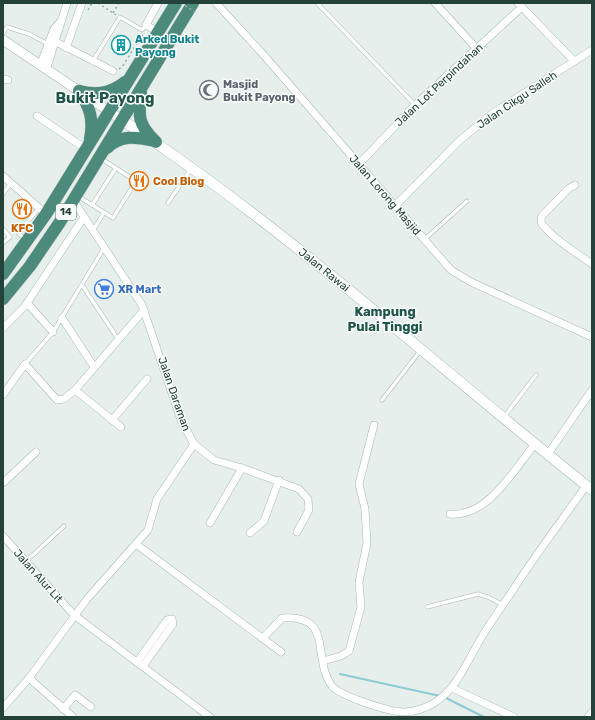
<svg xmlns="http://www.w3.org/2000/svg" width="595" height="720" font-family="Rubik,sans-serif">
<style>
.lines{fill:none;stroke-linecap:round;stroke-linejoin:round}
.stream{stroke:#8ec9d4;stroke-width:2}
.service-casing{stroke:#a8b8b2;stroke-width:4.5}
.minor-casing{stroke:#a8b8b2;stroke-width:8}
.tertiary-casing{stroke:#a8b8b2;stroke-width:10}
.secondary-casing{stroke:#a4bbb3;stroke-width:11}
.trunk-casing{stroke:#c2cac8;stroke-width:13}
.path{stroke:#86b3a5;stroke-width:1.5;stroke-dasharray:2 3;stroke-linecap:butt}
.service{stroke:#fff;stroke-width:3.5}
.minor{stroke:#fff;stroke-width:7}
.tertiary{stroke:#fff;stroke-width:9}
.secondary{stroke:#fff;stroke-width:10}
.trunk{stroke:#4c8a7c;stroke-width:12}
.path-bridge{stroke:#86b3a5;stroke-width:1.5;stroke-dasharray:2 3;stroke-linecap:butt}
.labels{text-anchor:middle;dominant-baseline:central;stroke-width:3;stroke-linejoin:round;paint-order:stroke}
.shield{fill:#f7fbf9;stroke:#637a73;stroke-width:1}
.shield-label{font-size:10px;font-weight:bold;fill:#24423a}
.culture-label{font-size:11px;font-weight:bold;fill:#0d838f;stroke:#f7fbf9;text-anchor:start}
.worship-label{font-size:11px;font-weight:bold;fill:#5b616d;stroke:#f7fbf9;text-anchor:start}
.street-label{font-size:11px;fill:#24423a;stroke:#f7fbf9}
.food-label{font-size:11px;font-weight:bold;fill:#c56008;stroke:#f7fbf9;text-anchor:start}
.shop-label{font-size:11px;font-weight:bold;fill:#366cbe;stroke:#f7fbf9;text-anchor:start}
.quarter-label{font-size:13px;font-weight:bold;fill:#1f5548;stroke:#f7fbf9}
.district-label{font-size:15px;font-weight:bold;fill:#1f5548;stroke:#f7fbf9}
</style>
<rect width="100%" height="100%" fill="#e6efeb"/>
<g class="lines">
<g class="stream">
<polyline points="340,674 440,696"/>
<polyline points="444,697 484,717"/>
</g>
<defs>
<g id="service">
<polyline points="317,3 415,105"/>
<polyline points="3,33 7,27 29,34 48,44"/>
<polyline points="93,61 120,17 142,30 146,25"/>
<polyline points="3,194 11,183"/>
<polyline points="78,196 113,218 136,181 100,158"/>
<polyline points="168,203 191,169"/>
<polyline points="92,205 116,168"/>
<polyline points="3,229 10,237 3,243"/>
<polyline points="93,230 104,213"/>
<polyline points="25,239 18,233 39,208"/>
<polyline points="425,239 467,201"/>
<polyline points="82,285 118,339"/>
<polyline points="25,364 53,332 104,248"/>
<polyline points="382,400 420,351"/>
<polyline points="504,417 536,375"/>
<polyline points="25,560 33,555 64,526"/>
<polyline points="427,607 478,594 488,597 503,605"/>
</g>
<g id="minor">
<polyline points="216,3 261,52 451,270 471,282 592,337"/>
<polyline points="435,3 477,49"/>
<polyline points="518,3 574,61"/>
<polyline points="158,32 146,25 158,3"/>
<polyline points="56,42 113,71"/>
<polyline points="66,48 82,3"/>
<polyline points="41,63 54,29 61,21"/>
<polyline points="47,67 67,3"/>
<polyline points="3,79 8,80"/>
<polyline points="37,116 86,149"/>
<polyline points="358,165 415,105 522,7"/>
<polyline points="3,176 46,214"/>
<path d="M575,185L568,189L542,216C541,219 540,221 542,224C552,238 578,254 592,264"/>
<polyline points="73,200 142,305 181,420 194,444 214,460 242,468 299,489 308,499 309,510 297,532"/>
<polyline points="395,206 459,141 493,113 592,50"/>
<polyline points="27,303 53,332"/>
<polyline points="62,318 94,367"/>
<polyline points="3,328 25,306 84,217"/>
<polyline points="75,390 121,427"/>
<polyline points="3,395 25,364 57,400 64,399 75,390 144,310"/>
<polyline points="112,420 147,379"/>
<polyline points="548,454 592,390"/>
<polyline points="3,483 36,452"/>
<path d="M450,514C487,518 514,470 535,444"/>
<polyline points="210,523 242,468"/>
<polyline points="250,533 264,521 279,480"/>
<polyline points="3,536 74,615 210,717"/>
<polyline points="136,544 281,652"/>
<path d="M263,638L282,618C335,614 311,658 332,686C340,696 392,713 405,712C414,712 426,708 434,703C458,688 468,659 483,635C492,620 503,605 513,590C536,554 562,520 586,486"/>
<polyline points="323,661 341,656 349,651 361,607 359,582 367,543 365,509 359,484 374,425"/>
<polyline points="137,662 167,620 172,619 173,624 143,666"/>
<polyline points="29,678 73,717"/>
<polyline points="452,688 514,717"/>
<polyline points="3,708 29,678 87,599 148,530 157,499 194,444"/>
<polyline points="63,709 75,695 91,707"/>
<polyline points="588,717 592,712"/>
</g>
<polyline id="tertiary" points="3,40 122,120"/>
<path id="secondary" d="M122,120C289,230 436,366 592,490"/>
<g id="trunk">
<path d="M79,91C90,107 94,120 90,139"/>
<path d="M79,91C97,96 111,93 125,82"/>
<path d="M141,93C138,116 138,125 156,142"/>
<path d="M107,148C121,134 137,137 155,141"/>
<polyline points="3,274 46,214 176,3"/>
<polyline points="3,299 30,266 60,222 193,3"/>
</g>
</defs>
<use href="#service" class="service-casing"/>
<use href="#minor" class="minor-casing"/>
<use href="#tertiary" class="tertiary-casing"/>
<use href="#secondary" class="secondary-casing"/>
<use href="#trunk" class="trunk-casing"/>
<g class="path">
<polyline points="98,3 116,15"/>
<polyline points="88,10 92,3"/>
<polyline points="113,13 119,3"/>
<polyline points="119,69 122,67 143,34"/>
</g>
<use href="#service" class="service"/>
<use href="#minor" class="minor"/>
<use href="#tertiary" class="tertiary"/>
<use href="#secondary" class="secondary"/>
<use href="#trunk" class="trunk"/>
<polyline class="path-bridge" points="181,3 198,14"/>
</g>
<defs>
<symbol id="building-ring" viewBox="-11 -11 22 22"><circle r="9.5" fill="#f7fbf9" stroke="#0f9aa8" stroke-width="1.5"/><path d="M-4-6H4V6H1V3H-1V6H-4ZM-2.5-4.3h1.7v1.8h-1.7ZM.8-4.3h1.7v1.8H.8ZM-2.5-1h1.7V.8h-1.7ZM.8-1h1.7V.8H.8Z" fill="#0f9aa8"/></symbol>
<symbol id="mosque-ring" viewBox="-11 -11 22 22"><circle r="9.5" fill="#f7fbf9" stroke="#6b7280" stroke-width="1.5"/><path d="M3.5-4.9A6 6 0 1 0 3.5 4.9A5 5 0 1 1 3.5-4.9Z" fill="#6b7280"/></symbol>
<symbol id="restaurant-ring" viewBox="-11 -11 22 22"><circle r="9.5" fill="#f7fbf9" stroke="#e8710a" stroke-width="1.5"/><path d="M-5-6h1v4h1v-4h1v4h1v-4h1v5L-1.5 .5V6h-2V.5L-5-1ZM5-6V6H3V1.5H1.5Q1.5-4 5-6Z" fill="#e8710a"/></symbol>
<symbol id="supermarket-ring" viewBox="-11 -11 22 22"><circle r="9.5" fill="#f7fbf9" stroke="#3f7fe0" stroke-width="1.5"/><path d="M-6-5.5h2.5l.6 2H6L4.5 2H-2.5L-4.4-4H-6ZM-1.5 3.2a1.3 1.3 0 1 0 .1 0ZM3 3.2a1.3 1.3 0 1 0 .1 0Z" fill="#3f7fe0"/></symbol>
</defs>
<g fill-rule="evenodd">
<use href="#building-ring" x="110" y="34" width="22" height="22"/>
<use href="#mosque-ring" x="198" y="79" width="22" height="22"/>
<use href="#restaurant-ring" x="128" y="170" width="22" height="22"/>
<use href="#restaurant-ring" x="11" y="198" width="22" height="22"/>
<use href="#supermarket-ring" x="93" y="278" width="22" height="22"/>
</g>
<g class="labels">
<rect class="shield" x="56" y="204" width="20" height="16" rx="3"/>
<g class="shield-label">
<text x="66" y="212">14</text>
</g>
<g class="culture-label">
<text x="135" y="39">Arked Bukit<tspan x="135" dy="13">Payong</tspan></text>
</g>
<g class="worship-label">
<text x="223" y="84">Masjid<tspan x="223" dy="13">Bukit Payong</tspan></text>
</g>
<g class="street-label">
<text transform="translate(439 85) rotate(-43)">Jalan Lot Perpindahan</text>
<text transform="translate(517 100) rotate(-34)">Jalan Cikgu Salleh</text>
<text transform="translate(385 195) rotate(49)">Jalan Lorong Masjid</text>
<text transform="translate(324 270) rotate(39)">Jalan Rawai</text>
<text transform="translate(174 394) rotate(71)">Jalan Daraman</text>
<text transform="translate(38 576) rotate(48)">Jalan Alur Lit</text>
</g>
<g class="food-label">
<text x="153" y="181">Cool Blog</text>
<text x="22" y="228" text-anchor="middle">KFC</text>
</g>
<g class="shop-label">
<text x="118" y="289">XR Mart</text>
</g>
<g class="quarter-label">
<text x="385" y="311">Kampung<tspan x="385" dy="15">Pulai Tinggi</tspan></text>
</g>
<g class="district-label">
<text x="105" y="98">Bukit Payong</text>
</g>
</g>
<rect width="595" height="720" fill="none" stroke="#24423a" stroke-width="8"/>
</svg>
